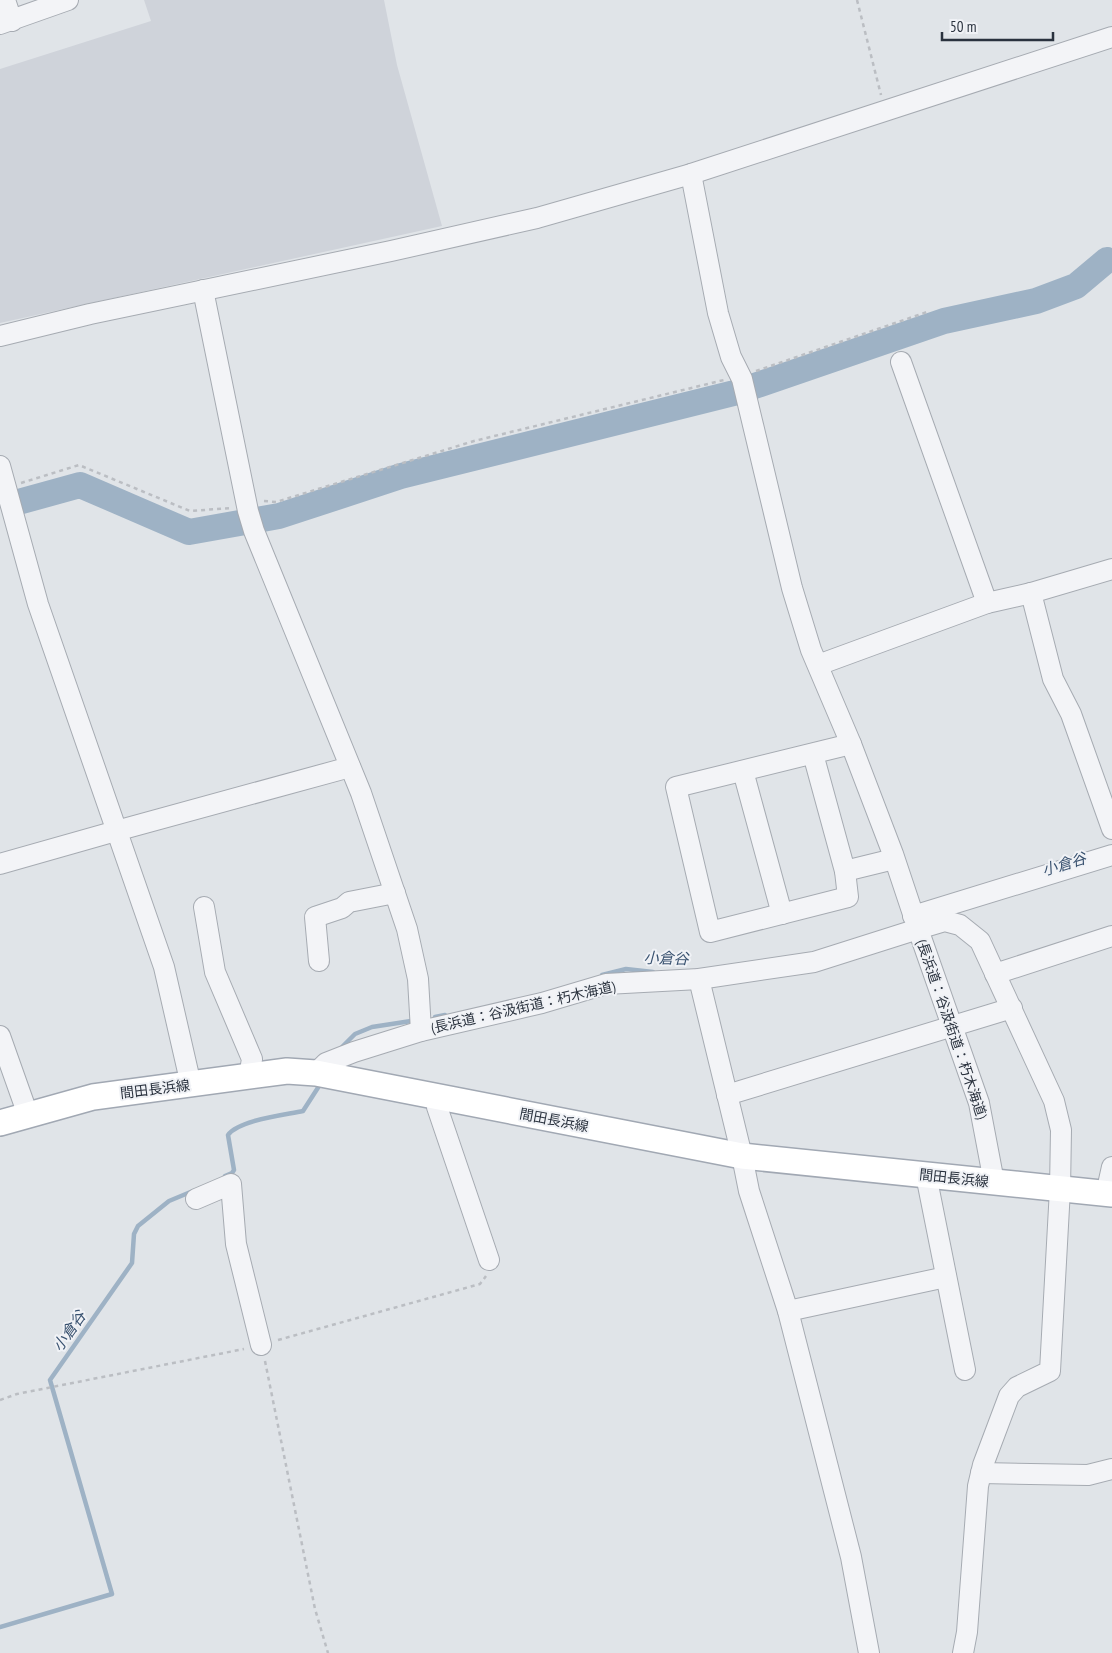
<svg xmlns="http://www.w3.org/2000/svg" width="1112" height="1653" font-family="'PT Sans Narrow','Noto Sans JP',sans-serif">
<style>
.built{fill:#cfd3da}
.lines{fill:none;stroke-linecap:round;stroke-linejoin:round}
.stream{stroke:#9eb2c5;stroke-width:4.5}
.river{stroke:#9eb2c5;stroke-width:26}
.minor-casing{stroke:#a6abb2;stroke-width:22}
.major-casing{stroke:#a1a8b3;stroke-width:28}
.path{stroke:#bbbec3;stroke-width:2.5;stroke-dasharray:4 4;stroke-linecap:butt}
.minor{stroke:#f3f4f7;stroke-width:20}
.major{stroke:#fff;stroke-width:25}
.labels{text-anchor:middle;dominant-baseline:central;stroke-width:4;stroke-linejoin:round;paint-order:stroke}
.street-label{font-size:14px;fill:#2a323e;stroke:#f0f2f6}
.water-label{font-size:15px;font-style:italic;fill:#38516f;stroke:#f0f2f6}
</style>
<rect width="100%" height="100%" fill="#e0e4e8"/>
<polygon class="built" points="144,0 384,0 397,65 442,226 0,323 0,69 151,21"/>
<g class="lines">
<g class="stream">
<polyline points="602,975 626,969 653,972"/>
<polyline points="435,1017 445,1015"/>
<polyline points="342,1047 355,1034 372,1027 411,1021"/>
<path d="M225,1176L232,1173L234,1170L228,1135C239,1120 285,1115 303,1111L321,1083"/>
<polyline points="0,1627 112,1594 50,1380 132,1263 134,1234 138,1226 169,1201 193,1191"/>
</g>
<polyline class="river" points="22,501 80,485 189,532 279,516 401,476 734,393 944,321 1036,301 1076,286 1107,260"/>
<defs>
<g id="minor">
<polyline points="5,0 12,21"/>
<polyline points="0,24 68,0"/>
<polyline points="691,174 718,313 731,357 742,379 792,588 811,650 851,744 893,854 918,929 945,921 960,925 980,941 1054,1101 1061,1130 1060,1189 1050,1371 1017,1387 1009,1396 983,1465 978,1486 967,1632 963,1653"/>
<polyline points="203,290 248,511 254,531 361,793 407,929 418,979 421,1031"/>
<polyline points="0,336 90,314 391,251 537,218 691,174 1112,37"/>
<polyline points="901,362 987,603"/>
<polyline points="0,466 38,604 164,967 191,1085"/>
<polyline points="1031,593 1053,679 1071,714 1112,829"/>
<polyline points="818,665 987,603 1031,593 1112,569"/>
<polyline points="813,754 845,871 848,897 710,932 676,787 851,744"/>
<polyline points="743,771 782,914"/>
<polyline points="0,864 116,831 350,767"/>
<polyline points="845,871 894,859"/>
<polyline points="204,907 215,972 252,1059 249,1077"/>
<polyline points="913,916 1112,855"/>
<polyline points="319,961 315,917 342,908 349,902 395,893"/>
<polyline points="995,974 1112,936"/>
<polyline points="699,979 742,1156 749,1191 788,1311 851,1557 869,1653"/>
<polyline points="0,1036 28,1115"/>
<polyline points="316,1073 326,1063 354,1052 421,1031 542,1003 606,984 699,979 814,962 918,929 979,1103 994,1182"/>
<polyline points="727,1095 1012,1008"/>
<polyline points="437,1097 437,1107 489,1260"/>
<polyline points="926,1175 965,1370"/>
<polyline points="1106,1194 1112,1167"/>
<polyline points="196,1199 231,1184 236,1244 261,1345"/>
<polyline points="788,1311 946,1277"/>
<polyline points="981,1473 1088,1475 1112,1469"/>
</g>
<polyline id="major" points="0,1123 93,1097 287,1071 316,1073 742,1156 1112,1194"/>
</defs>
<use href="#minor" class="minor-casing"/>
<use href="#major" class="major-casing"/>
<g class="path">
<polyline points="857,0 881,95"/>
<polyline points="756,371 927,312"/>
<polyline points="21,483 79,465 190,511 231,508"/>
<polyline points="264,501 276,502 474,441 724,380"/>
<polyline points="278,1340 480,1284 486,1276"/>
<polyline points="265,1361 315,1609 328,1653"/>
<polyline points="0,1400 17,1394 244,1349"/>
</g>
<use href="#minor" class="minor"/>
<use href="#major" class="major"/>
</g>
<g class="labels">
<g class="street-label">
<text transform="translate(523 1007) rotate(-13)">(長浜道：谷汲街道：朽木海道)</text>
<text transform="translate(952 1029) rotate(71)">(長浜道：谷汲街道：朽木海道)</text>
<text transform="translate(155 1089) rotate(-7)">間田長浜線</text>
<text transform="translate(554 1120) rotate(11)">間田長浜線</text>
<text transform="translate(954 1178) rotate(6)">間田長浜線</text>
</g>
<g class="water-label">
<text transform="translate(1064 864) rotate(-17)">小倉谷</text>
<text transform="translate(666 958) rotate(1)">小倉谷</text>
<text transform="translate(69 1331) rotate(-55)">小倉谷</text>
</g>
</g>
<path d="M942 32v8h111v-8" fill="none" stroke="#2a323e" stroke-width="2.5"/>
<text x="950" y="32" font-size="15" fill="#2a323e" stroke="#f0f2f6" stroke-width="4" paint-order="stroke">50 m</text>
</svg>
